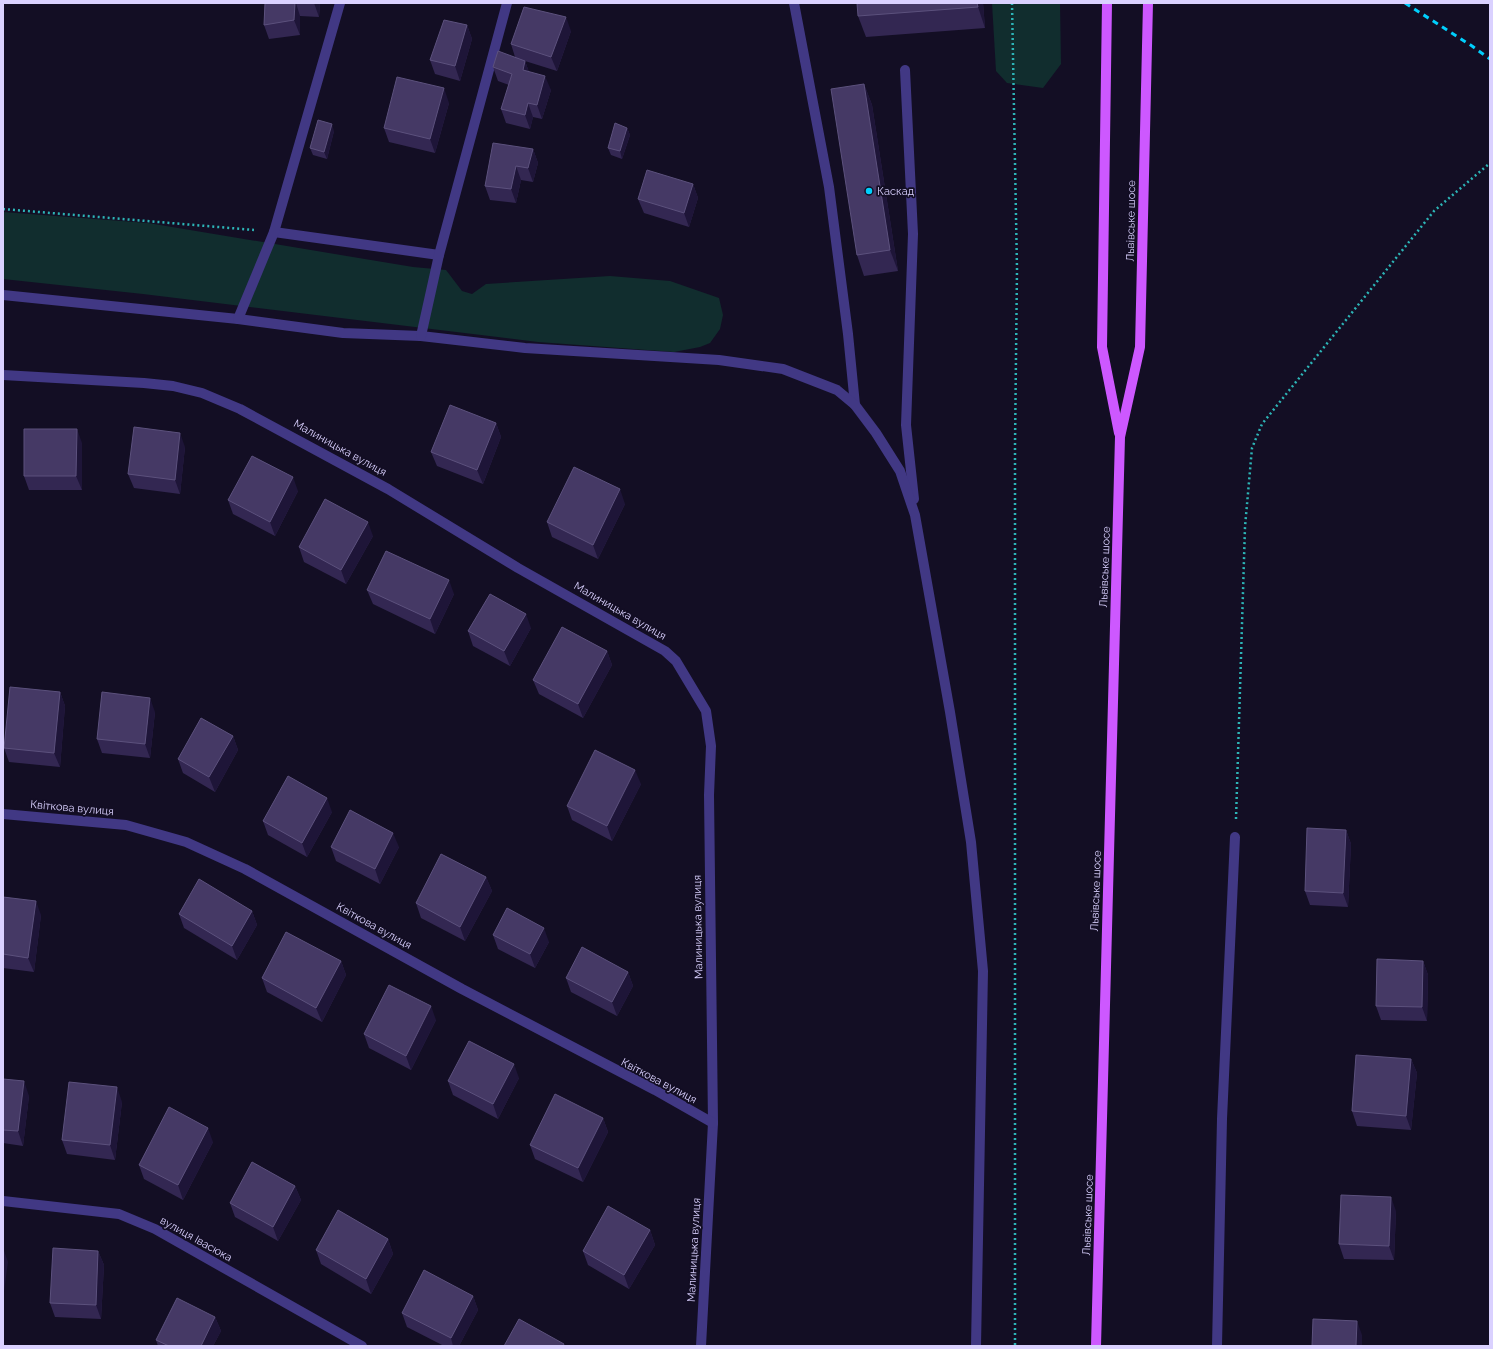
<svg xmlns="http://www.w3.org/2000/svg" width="1493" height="1349" font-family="Raleway,sans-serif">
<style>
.green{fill:#112d2e}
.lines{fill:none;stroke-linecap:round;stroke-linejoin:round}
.path{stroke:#2db5b7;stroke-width:2.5;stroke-dasharray:2 3;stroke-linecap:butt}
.minor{stroke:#413884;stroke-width:10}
.major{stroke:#cd58ff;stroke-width:10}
.rail{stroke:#00cffc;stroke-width:3;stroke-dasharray:6 5;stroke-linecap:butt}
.wall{fill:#332752}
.shaded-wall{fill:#1e1538}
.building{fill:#453965;stroke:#5c517d}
.poi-dot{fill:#00cffc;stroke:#130e24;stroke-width:1.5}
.labels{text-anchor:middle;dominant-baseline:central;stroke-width:3.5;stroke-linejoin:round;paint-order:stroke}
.poi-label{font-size:11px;fill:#dad1ff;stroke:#130e24;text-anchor:start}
.street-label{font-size:11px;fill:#dad1ff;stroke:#130e24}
</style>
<rect width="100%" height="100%" fill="#130e24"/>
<g class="green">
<polygon points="992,3 1060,3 1061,64 1043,88 1007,83 996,71"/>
<polygon points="3,212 148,223 413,267 446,270 462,291 472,294 486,284 610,276 670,281 719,298 723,315 720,329 710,343 700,347 674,352 538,342 143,294 3,279"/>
</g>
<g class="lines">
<g class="path">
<polyline points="1012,3 1017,269 1015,445 1015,1346"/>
<polyline points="3,209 254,230"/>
<polyline points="1236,819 1245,527 1252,448 1262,424 1434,211 1490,163"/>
</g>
<g class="minor">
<polyline points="794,3 829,187 848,334 855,405"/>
<polyline points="905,70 913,234 906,425 914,499"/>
<polyline points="274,232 439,255"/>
<polyline points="3,295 238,319 343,333 421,336 525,348 719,360 783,369 837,390 855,405 876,433 900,471 915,515 950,712 971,842 983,971 976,1346"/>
<polyline points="238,319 274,232 340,3"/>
<polyline points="421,336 439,255 507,3"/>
<polyline points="3,375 144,383 173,386 202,393 240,409 388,489 518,568 665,651 676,661 706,711 711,746 709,795 713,1123 701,1346"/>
<polyline points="3,814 126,825 186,842 245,869 462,989 655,1090 713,1123"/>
<polyline points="3,1201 119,1214 155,1229 362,1346"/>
<polyline points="1217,1346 1222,1119 1235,837"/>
</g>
<g class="major">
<polyline points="1107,3 1102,347 1119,433"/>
<polyline points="1096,1346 1120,437 1140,347 1148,3"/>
</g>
<polyline class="rail" points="1405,3 1472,46 1490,59"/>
</g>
<g class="wall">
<polygon points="265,3 320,3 319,17 300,16 300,35 269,39 264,25"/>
<polygon points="983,3 985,28 866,37 858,16"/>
<polygon points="467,25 472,39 460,81 435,74 430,60"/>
<polygon points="571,31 557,71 525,61 529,72 551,90 542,119 533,117 530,129 506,123 501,109 509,85 498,81 493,67 515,57 511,44"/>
<polygon points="864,84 872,105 898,271 864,276 857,255"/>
<polygon points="449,103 435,153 389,142 384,128"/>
<polygon points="627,128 630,135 622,159 611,155 608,148"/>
<polygon points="334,131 327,159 313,155 310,148"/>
<polygon points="533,149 538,163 533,182 521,180 516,203 490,200 485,186"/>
<polygon points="693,184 698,198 689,227 644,213 638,199"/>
<polygon points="496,423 501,437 483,484 437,466 431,452"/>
<polygon points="82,443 82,490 29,490 24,476"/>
<polygon points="185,447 180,494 134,488 128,474"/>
<polygon points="298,491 275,536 233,514 228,500"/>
<polygon points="625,504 598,559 552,537 547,522"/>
<polygon points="373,536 346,584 304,562 299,547"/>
<polygon points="367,590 454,594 435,634 373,604"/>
<polygon points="531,628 510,666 473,646 468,631"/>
<polygon points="607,651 612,665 583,718 539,694 533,680"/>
<polygon points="60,692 65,706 60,767 9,762 4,748"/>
<polygon points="155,712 150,758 102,753 97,739"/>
<polygon points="233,736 238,750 215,792 183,773 178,759"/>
<polygon points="641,784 612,841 572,820 567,806"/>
<polygon points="332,812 307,857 268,835 263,821"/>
<polygon points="1346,830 1351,844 1348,907 1310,905 1305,891"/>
<polygon points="331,847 399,847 380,884 336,861"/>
<polygon points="486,877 492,891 465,941 421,918 416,903"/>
<polygon points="3,897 41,915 34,972 3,968"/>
<polygon points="252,911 257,925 237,960 184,928 179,914"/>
<polygon points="493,935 549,942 535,968 498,949"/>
<polygon points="341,961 346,975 322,1022 267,992 262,978"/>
<polygon points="1423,961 1428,975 1427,1021 1381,1020 1376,1006"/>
<polygon points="628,972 633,986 617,1016 571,992 566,978"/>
<polygon points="436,1020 411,1070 369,1048 364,1034"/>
<polygon points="1411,1059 1417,1073 1411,1130 1357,1126 1352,1111"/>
<polygon points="519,1078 498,1119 453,1095 448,1081"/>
<polygon points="3,1079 29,1096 23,1146 3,1143"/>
<polygon points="122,1102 115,1160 67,1154 62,1140"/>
<polygon points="603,1118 608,1132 583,1182 535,1159 530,1145"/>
<polygon points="213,1142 183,1200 144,1179 139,1165"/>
<polygon points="295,1186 301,1200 278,1241 235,1217 230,1203"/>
<polygon points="1396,1211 1394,1260 1344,1259 1339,1244"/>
<polygon points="650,1230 655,1245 629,1289 588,1265 583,1251"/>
<polygon points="388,1239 393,1254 371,1294 321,1264 316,1250"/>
<polygon points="98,1251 104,1265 101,1319 55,1317 50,1303"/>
<polygon points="473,1296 478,1310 459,1346 444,1346 407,1327 402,1313"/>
<polygon points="215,1317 221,1331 213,1346 158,1346 156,1340"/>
</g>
<g class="shaded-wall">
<polygon points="295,3 296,3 300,16 300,35 294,20"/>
<polygon points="314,3 320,3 319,17"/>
<polygon points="977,3 983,3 985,28 978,7"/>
<polygon points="566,17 571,31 557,71 551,57"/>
<polygon points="467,25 472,39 460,81 455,66"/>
<polygon points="525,61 530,75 523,70"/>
<polygon points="545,76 551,90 542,119 537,105"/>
<polygon points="864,84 872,105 898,271 890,250"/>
<polygon points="444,88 449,103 435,153 430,139"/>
<polygon points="528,103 533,117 530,129 525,115"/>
<polygon points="332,124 334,131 327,159 324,152"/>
<polygon points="627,128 630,135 622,159 620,151"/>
<polygon points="533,149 538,163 533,182 528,168"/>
<polygon points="516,166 521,180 516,203 511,189"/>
<polygon points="693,184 698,198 689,227 684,213"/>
<polygon points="496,423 501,437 483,484 477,470"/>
<polygon points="77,429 82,443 82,490 76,476"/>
<polygon points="180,433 185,447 180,494 175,480"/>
<polygon points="293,477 298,491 275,536 270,522"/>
<polygon points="620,489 625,504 598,559 593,545"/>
<polygon points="368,522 373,536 346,584 341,570"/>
<polygon points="449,580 454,594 435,634 430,619"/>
<polygon points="526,614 531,628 510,666 504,651"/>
<polygon points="607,651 612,665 583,718 578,704"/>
<polygon points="60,692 65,706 60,767 54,753"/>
<polygon points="150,698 155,712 150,758 145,744"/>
<polygon points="233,736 238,750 215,792 209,777"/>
<polygon points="635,770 641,784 612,841 607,826"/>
<polygon points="327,798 332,812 307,857 302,843"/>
<polygon points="1346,830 1351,844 1348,907 1343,893"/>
<polygon points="393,833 399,847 380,884 375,869"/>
<polygon points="486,877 492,891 465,941 460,927"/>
<polygon points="36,901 41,915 34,972 28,958"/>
<polygon points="252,911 257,925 237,960 232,946"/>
<polygon points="544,928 549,942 535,968 530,954"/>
<polygon points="341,961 346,975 322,1022 316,1008"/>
<polygon points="1423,961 1428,975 1427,1021 1422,1007"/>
<polygon points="628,972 633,986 617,1016 612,1002"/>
<polygon points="431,1006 436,1020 411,1070 406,1056"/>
<polygon points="1411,1059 1417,1073 1411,1130 1406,1116"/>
<polygon points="514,1064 519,1078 498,1119 493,1104"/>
<polygon points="24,1081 29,1096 23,1146 18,1131"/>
<polygon points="117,1087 122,1102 115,1160 110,1145"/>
<polygon points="603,1118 608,1132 583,1182 578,1168"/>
<polygon points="208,1128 213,1142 183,1200 178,1185"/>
<polygon points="295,1186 301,1200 278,1241 273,1227"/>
<polygon points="1391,1197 1396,1211 1394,1260 1389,1246"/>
<polygon points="650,1230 655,1245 629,1289 624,1275"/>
<polygon points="388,1239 393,1254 371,1294 366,1279"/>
<polygon points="3,1248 8,1262 3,1299"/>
<polygon points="98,1251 104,1265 101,1319 96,1305"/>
<polygon points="473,1296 478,1310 459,1346 453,1346 451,1338"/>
<polygon points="215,1317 221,1331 213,1346 201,1346"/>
<polygon points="1357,1321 1362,1335 1362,1346 1356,1346"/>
</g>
<g class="building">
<polygon points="265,3 295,3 294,20 264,25"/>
<polygon points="857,3 977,3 978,7 858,16"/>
<polygon points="524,7 566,17 551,57 511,44"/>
<polygon points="444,20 467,25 455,66 430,60"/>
<polygon points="498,51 525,61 523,70 545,76 537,105 528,103 525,115 501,109 512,74 493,67"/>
<polygon points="397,77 444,88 430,139 384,128"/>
<polygon points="864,84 890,250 857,255 831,89"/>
<polygon points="318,120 332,124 324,152 310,148"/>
<polygon points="615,123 627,128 620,151 608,148"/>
<polygon points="493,143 533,149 528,168 516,166 511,189 485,186"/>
<polygon points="647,170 693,184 684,213 638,199"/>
<polygon points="450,405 496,423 477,470 431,452"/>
<polygon points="134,427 180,433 175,480 128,474"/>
<polygon points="24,429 77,429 76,476 24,476"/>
<polygon points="252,456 293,477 270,522 228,500"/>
<polygon points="574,467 620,489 593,545 547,522"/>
<polygon points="325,499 368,522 341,570 299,547"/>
<polygon points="386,551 449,580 430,619 367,590"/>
<polygon points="490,594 526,614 504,651 468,631"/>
<polygon points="562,627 607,651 578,704 533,680"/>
<polygon points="10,687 60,692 54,753 4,748"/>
<polygon points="102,692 150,698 145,744 97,739"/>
<polygon points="201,718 233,736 209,777 178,759"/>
<polygon points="595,750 635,770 607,826 567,806"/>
<polygon points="288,776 327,798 302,843 263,821"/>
<polygon points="350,810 393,833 375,869 331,847"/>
<polygon points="1307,828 1346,830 1343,893 1305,891"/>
<polygon points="441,854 486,877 460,927 416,903"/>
<polygon points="199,879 252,911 232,946 179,914"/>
<polygon points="3,897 36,901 28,958 3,954"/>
<polygon points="507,908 544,928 530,954 493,935"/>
<polygon points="286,932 341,961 316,1008 262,978"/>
<polygon points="582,947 628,972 612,1002 566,978"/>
<polygon points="1377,959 1423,961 1422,1007 1376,1006"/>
<polygon points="389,985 431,1006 406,1056 364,1034"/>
<polygon points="469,1041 514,1064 493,1104 448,1081"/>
<polygon points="1356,1055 1411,1059 1406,1116 1352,1111"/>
<polygon points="3,1079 24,1081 18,1131 3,1130"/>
<polygon points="69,1082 117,1087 110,1145 62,1140"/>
<polygon points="555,1094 603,1118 578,1168 530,1145"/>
<polygon points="169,1107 208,1128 178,1185 139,1165"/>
<polygon points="252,1162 295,1186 273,1227 230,1203"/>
<polygon points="1341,1195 1391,1197 1389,1246 1339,1244"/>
<polygon points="608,1206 650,1230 624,1275 583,1251"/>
<polygon points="338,1210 388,1239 366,1279 316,1250"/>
<polygon points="53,1248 98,1251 96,1305 50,1303"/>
<polygon points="424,1270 473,1296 451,1338 402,1313"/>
<polygon points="177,1298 215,1317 201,1346 169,1346 156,1340"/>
<polygon points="519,1319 564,1344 563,1346 504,1346"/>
<polygon points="1313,1319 1357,1321 1356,1346 1312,1346"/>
</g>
<circle class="poi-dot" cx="869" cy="191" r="4"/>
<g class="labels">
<g class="poi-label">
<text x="877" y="191">Каскад</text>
</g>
<g class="street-label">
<text transform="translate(1131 221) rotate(-89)">Львівське шосе</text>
<text transform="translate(340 448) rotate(29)">Малиницька вулиця</text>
<text transform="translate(1105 567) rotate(-88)">Львівське шосе</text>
<text transform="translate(620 611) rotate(30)">Малиницька вулиця</text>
<text transform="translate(72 808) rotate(5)">Квіткова вулиця</text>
<text transform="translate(1096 891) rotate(-88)">Львівське шосе</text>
<text transform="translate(374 926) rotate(29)">Квіткова вулиця</text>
<text transform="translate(698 927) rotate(-91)">Малиницька вулиця</text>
<text transform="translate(659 1081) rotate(28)">Квіткова вулиця</text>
<text transform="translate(1088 1215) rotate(-88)">Львівське шосе</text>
<text transform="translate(196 1239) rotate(29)">вулиця Івасюка</text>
<text transform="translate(694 1250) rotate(-87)">Малиницька вулиця</text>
</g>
</g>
<rect width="1493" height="1349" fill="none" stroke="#dad1ff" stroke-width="8"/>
</svg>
